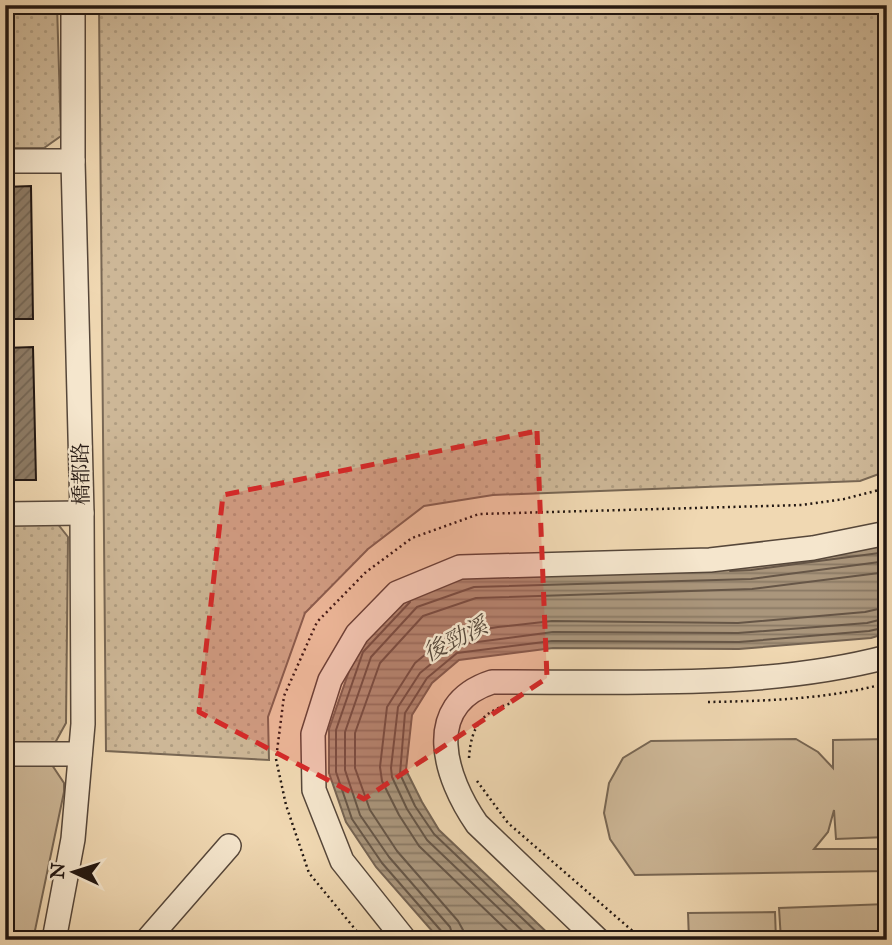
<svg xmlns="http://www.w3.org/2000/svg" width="892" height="945" font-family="'IM FELL Great Primer','Noto Serif TC',serif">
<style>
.grass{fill:url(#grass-dots);stroke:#786754;stroke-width:2}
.green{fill:#cdb797;stroke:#786754;stroke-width:2}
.water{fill:url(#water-rules);stroke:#746352;stroke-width:2}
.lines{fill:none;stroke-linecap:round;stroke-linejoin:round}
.shore{stroke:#665647;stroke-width:2}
.building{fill:url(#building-hatch);stroke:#221712;stroke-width:2}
.minor-casing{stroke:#56473a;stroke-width:26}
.path{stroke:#221712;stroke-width:2.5;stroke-dasharray:2 3.5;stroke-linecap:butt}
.minor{stroke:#f5e6cd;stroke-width:23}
.marked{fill:#d62828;fill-opacity:0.2;stroke:#d62828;stroke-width:5;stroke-dasharray:14 9;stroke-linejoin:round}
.labels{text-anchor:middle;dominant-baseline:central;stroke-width:5;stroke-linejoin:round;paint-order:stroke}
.street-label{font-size:21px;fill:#221712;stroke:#f5e6cd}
.water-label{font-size:23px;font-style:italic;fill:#584a3c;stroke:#f5e6cd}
</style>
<defs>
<pattern id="grass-dots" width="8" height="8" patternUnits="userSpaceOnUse" patternTransform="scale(1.75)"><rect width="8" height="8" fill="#cdb797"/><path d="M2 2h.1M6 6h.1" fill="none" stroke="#b09d81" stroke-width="1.8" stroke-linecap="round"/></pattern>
<pattern id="water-rules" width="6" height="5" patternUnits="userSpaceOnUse" patternTransform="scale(1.75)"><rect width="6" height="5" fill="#aa967c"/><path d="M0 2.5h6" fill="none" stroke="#8a7964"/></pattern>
<pattern id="building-hatch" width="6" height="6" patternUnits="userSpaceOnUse" patternTransform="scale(1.75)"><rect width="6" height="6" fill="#8d7b65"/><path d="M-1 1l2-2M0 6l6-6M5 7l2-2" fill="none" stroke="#736452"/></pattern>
</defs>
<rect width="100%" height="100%" fill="#f0d8b2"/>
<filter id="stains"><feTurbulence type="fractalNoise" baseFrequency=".00286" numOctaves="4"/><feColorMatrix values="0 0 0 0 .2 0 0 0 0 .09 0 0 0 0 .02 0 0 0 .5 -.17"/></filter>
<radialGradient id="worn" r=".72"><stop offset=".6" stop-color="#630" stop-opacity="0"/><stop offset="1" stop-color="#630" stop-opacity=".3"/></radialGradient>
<g class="grass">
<polygon points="5,5 57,5 61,136 44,148 5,148"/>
<polygon points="99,5 887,5 887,471 860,481 493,495 424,506 368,549 305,613 268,717 269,760 106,751"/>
<polygon points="57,523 68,537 66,723 55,743 5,743 5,524"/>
</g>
<g class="green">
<polygon points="796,739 818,752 833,768 833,740 887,739 887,837 836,839 834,810 828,832 814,849 887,849 887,871 635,875 610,839 604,813 609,783 623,758 651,741"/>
<polygon points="5,762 50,762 64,783 64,792 33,940 5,940"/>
<polygon points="887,904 887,940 781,940 779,908"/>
<polygon points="775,912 776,940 689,940 688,913"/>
</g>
<polygon class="water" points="887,545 887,633 871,638 739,649 553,648 459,660 432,683 412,715 406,770 422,802 439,830 555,940 440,940 376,867 346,822 329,773 329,729 357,648 409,593 471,571 750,563"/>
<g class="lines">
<g class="shore">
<polyline points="730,571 751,570 887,552"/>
<polyline points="410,602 363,652 336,730 336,772 352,819 382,863 443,933 445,940"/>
<polyline points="454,940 450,927 389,857 360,815 345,770 345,732 371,657 417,607 474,587 751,579 887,561"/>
<polyline points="464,940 463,930 458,921 397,851 370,810 355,768 355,733 380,663 423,616 476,598 752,589 887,572"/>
<polyline points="517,940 419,846 399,815 382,781 380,767 387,707 415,663 449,635 498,627 552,621 738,623 865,612 887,607"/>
<polyline points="532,940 427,840 407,809 392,777 391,768 398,707 420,673 454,645 553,632 738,633 867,623 887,618"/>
<polyline points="545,940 434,834 415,806 400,774 405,713 427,678 457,653 552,641 739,642 869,631 887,627"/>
</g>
</g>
<g class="building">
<polygon points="31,186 33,319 5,319 5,187"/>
<polygon points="33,347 36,480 5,480 5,348"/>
</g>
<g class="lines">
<defs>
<g id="minor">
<polyline points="5,161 73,161"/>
<polyline points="5,514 82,513"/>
<polyline points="5,754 80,754"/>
<polyline points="54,940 73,839 83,724 82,513 73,161 73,5"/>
<polyline points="147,940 229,846"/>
<polyline points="405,940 342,861 314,790 313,734 330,680 357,634 397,593 460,567 710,560 813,548 887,533"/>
<path d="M598,940L477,824C445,778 421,705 492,682C622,681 761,690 887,657"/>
</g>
</defs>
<use href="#minor" class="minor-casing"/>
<g class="path">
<path d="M708,702C767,701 830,699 887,683"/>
<path d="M469,758C471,727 481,712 512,703"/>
<polyline points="477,781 508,823 643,940"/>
<polyline points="364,940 309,873 286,805 276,759 284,696 317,622 366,572 412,538 479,514 802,505 844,499 887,488"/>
</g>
<use href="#minor" class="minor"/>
</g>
<path class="marked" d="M537,431L547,678L364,799L199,712L223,495Z"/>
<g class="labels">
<g class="street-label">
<text transform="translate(81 474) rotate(-91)">橋都路</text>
</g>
<g class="water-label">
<text transform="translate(455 639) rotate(-27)">後勁溪</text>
</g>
</g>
<rect width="892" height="945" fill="none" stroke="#f0d8b2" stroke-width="28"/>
<rect x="7" y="7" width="878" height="931" fill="none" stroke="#221712" stroke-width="3.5"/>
<rect x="14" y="14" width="864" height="917" fill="none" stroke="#221712" stroke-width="2"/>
<g transform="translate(74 872) rotate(274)" stroke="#f5e6cd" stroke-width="5" paint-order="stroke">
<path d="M0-5L12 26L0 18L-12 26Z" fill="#221712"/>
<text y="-10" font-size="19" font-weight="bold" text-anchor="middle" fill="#221712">N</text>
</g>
<rect width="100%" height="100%" filter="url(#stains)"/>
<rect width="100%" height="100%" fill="url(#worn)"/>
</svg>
